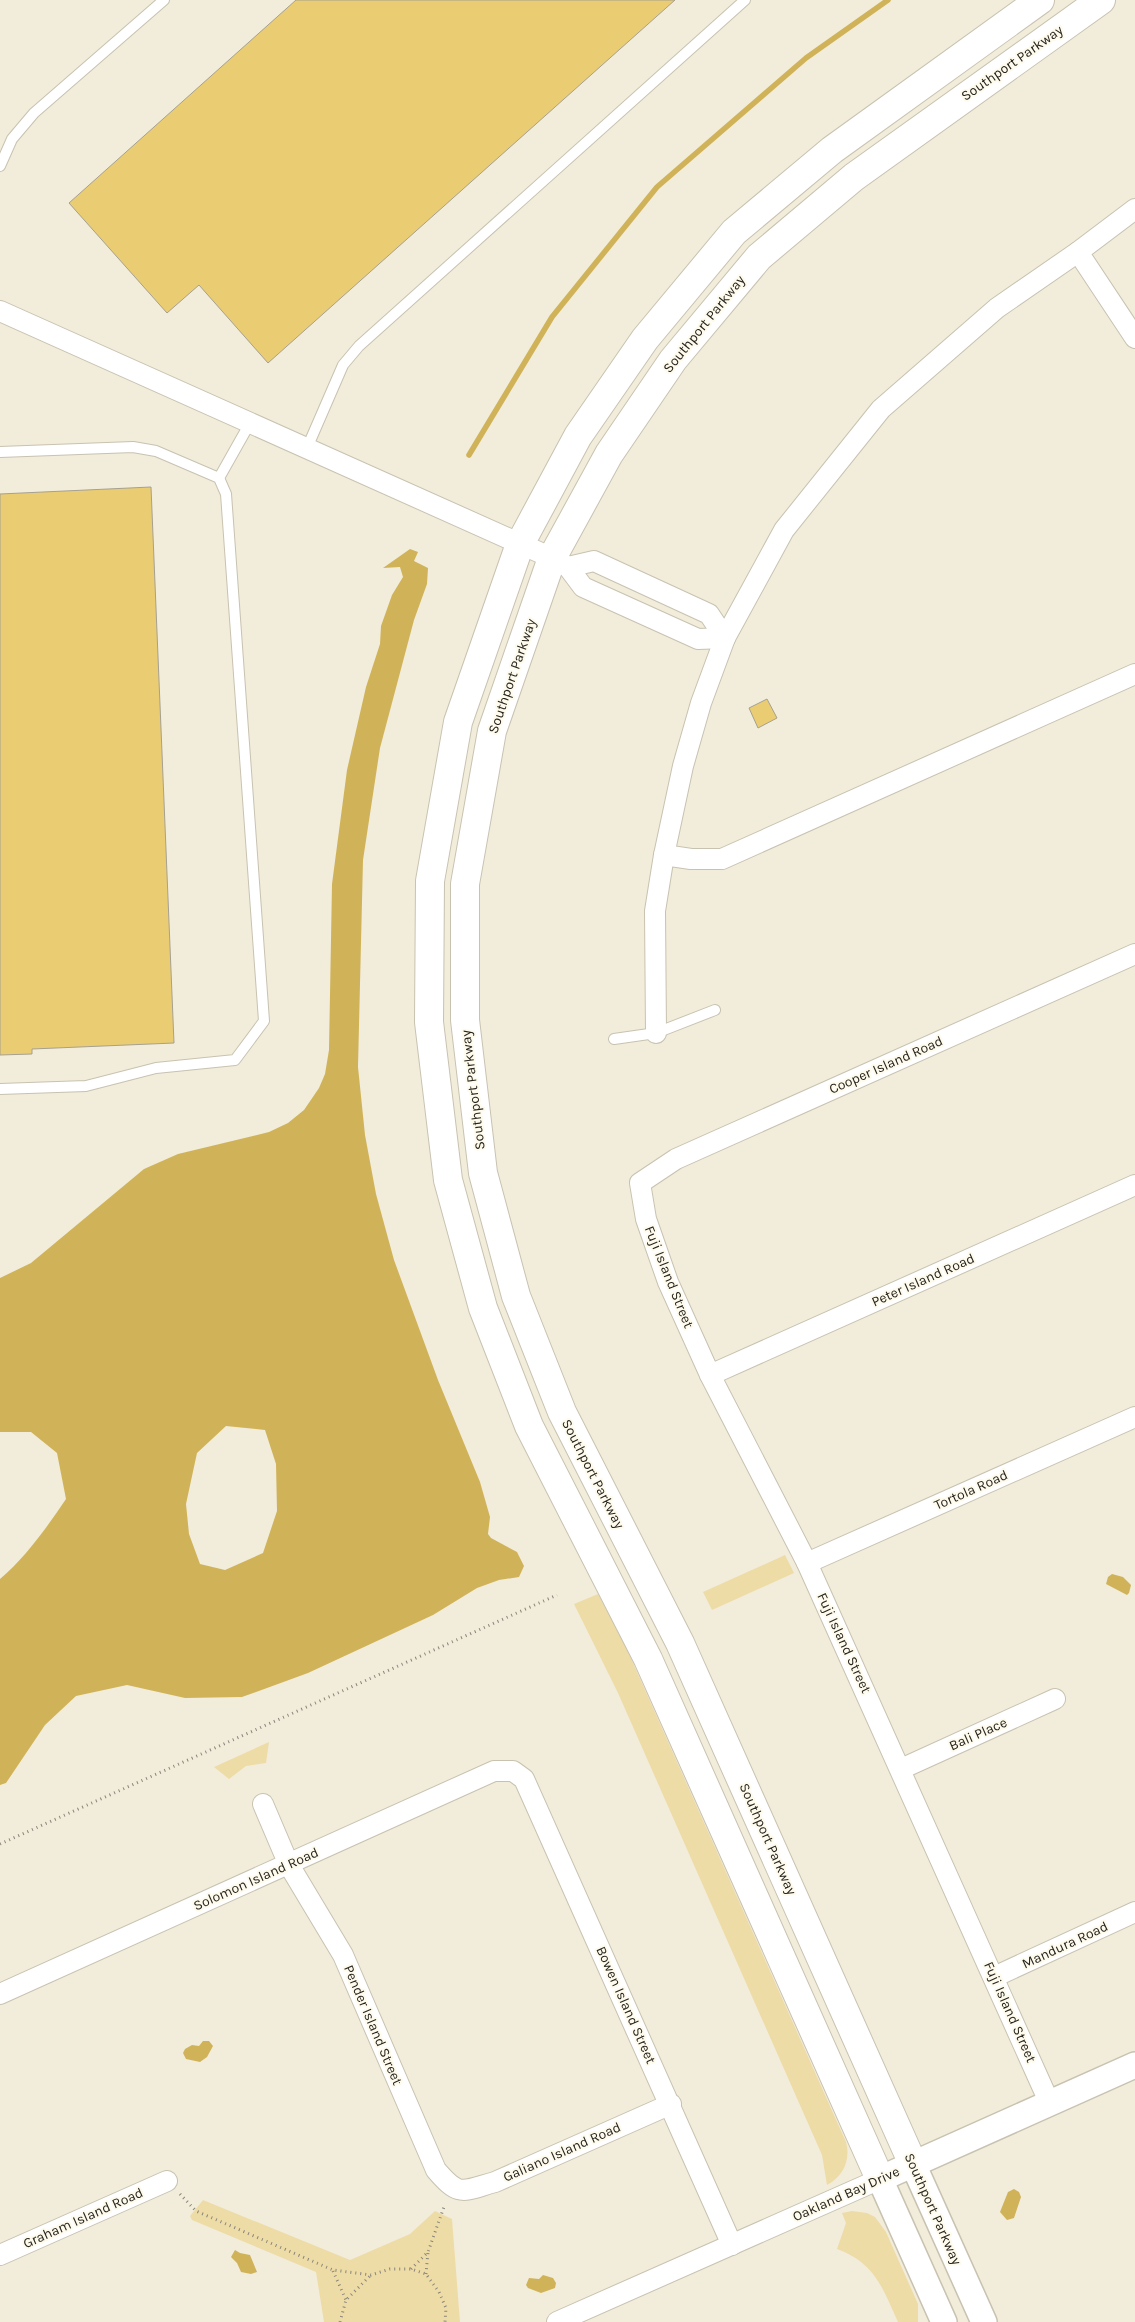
<svg xmlns="http://www.w3.org/2000/svg" width="1135" height="2322" font-family="Karla,sans-serif">
<style>
.green{fill:#eedca7}
.water{fill:#d0b358;fill-rule:evenodd}
.lines{fill:none;stroke-linecap:round;stroke-linejoin:round}
.stream{stroke:#d0b358;stroke-width:5.5}
.building{fill:#eacd72;stroke:#a6a090}
.service-casing{stroke:#c8c2b1;stroke-width:12}
.minor-casing{stroke:#c8c2b1;stroke-width:22}
.tertiary-casing{stroke:#c8c2b1;stroke-width:28}
.secondary-casing{stroke:#c8c2b1;stroke-width:30}
.path{stroke:#89857a;stroke-width:3;stroke-dasharray:1 4;stroke-linecap:butt}
.service{stroke:#fff;stroke-width:10}
.minor{stroke:#fff;stroke-width:20}
.tertiary{stroke:#fff;stroke-width:25}
.secondary{stroke:#fff;stroke-width:28}
.labels{text-anchor:middle;dominant-baseline:central;stroke-width:4;stroke-linejoin:round;paint-order:stroke}
.street-label{font-size:14px;fill:#27251f;stroke:#fefaec}
</style>
<rect width="100%" height="100%" fill="#f2ecdb"/>
<g class="green">
<polygon points="785,1555 794,1573 712,1610 703,1592"/>
<path d="M598,1594L625,1645L846,2142C851,2160 843,2177 827,2185L822,2155L618,1693L574,1604Z"/>
<polygon points="269,1742 266,1763 246,1766 229,1779 214,1767"/>
<polygon points="203,2200 350,2260 410,2234 435,2211 452,2219 460,2322 324,2322 316,2272 192,2220 190,2216"/>
<path d="M852,2211L867,2213L875,2217L886,2232L918,2304V2322H898C882,2287 875,2263 837,2249L846,2223L842,2213Z"/>
</g>
<g class="water">
<path d="M410,549L418,552L414,561L428,568L427,584L414,620L380,748L363,860L358,1067L365,1135L376,1194L394,1260L438,1380L480,1482L490,1517L488,1534L491,1538L517,1552L524,1566L519,1577L499,1580L477,1588L433,1615L308,1673L242,1697L185,1698L127,1685L76,1696L45,1725L6,1783L0,1785V1579C26,1557 47,1527 66,1499L57,1453L31,1432H0V1278L31,1263L144,1169L178,1154L269,1132L288,1123L304,1110L319,1088L325,1074L329,1050L332,884L347,770L366,687L380,644L381,626L392,595L403,577L400,567L383,568ZM226,1426L265,1430L276,1464L277,1511L263,1553L225,1570L200,1564L189,1534L186,1504L197,1453Z"/>
<polygon points="1112,1574 1123,1577 1131,1585 1129,1593 1127,1595 1106,1584 1108,1577"/>
<polygon points="203,2041 209,2041 213,2046 207,2057 200,2062 186,2059 183,2053 185,2049 192,2045 199,2046"/>
<polygon points="1014,2189 1019,2192 1021,2197 1014,2218 1007,2220 1000,2212 1008,2192"/>
<polygon points="235,2250 240,2253 250,2255 257,2272 251,2274 241,2272 237,2263 231,2257"/>
<polygon points="543,2275 553,2278 556,2283 555,2288 541,2293 528,2288 526,2285 529,2278 539,2279"/>
</g>
<g class="lines">
<polyline class="stream" points="469,455 552,317 657,187 806,58 888,0"/>
</g>
<g class="building">
<polygon points="296,0 675,0 268,363 199,285 167,313 69,203"/>
<polygon points="151,487 174,1043 32,1049 32,1054 0,1055 0,494"/>
<polygon points="767,699 777,718 758,728 749,708"/>
</g>
<g class="lines">
<defs>
<g id="service">
<polyline points="0,166 12,139 34,113 164,0"/>
<polyline points="307,448 343,365 359,346 745,0"/>
<polyline points="0,452 133,447 156,451 219,478 226,494 264,1021 235,1060 156,1068 86,1086 0,1089"/>
<polyline points="219,478 250,423"/>
<polyline points="614,1039 656,1033 715,1010"/>
</g>
<g id="minor">
<polyline points="1078,252 1135,338"/>
<polyline points="0,311 552,558 568,567 583,587 698,639 725,638"/>
<polyline points="568,567 594,561 709,614 725,638"/>
<polyline points="664,855 683,766 701,703 725,638 784,530 881,409 997,308 1078,252 1135,209"/>
<polyline points="656,1033 655,911 664,855 691,859 722,859 1135,674"/>
<polyline points="710,1375 1135,1185"/>
<polyline points="807,1563 1135,1417"/>
<polyline points="901,1769 1055,1699"/>
<path d="M263,1804L289,1865L343,1955L436,2170C460,2198 462,2191 495,2182L671,2104"/>
<polyline points="994,1977 1135,1912"/>
<polyline points="0,1994 494,1771 513,1771 524,1779 732,2245"/>
<polyline points="1050,2104 807,1563 710,1375 668,1282 646,1219 640,1183 676,1159 1135,954"/>
<polyline points="0,2255 167,2181"/>
<polyline points="557,2322 880,2179"/>
</g>
<g id="tertiary">
<polyline points="913,2164 984,2322"/>
<polyline points="944,2322 880,2179 1135,2065"/>
</g>
<g id="secondary">
<polyline points="913,2164 680,1643 562,1412 516,1296 483,1173 465,1020 465,884 492,731 552,558 609,454 673,360 759,257 854,177 1101,0"/>
<polyline points="880,2179 648,1659 529,1426 483,1308 448,1180 429,1022 430,881 458,722 520,544 578,436 645,339 734,232 832,150 1040,0"/>
</g>
</defs>
<use href="#service" class="service-casing"/>
<use href="#minor" class="minor-casing"/>
<use href="#tertiary" class="tertiary-casing"/>
<use href="#secondary" class="secondary-casing"/>
<g class="path">
<polyline points="0,1844 557,1595"/>
<polyline points="180,2194 196,2211 333,2270 371,2275 390,2269 411,2269 426,2274 439,2292 446,2308 445,2322"/>
<polyline points="411,2269 428,2252 445,2204"/>
<polyline points="333,2271 346,2300"/>
<polyline points="426,2274 428,2252"/>
<polyline points="340,2322 346,2300 371,2275"/>
</g>
<use href="#service" class="service"/>
<use href="#minor" class="minor"/>
<use href="#tertiary" class="tertiary"/>
<use href="#secondary" class="secondary"/>
</g>
<g class="labels">
<g class="street-label">
<text transform="translate(1012 63) rotate(-35)">Southport Parkway</text>
<text transform="translate(704 324) rotate(-51)">Southport Parkway</text>
<text transform="translate(512 676) rotate(-71)">Southport Parkway</text>
<text transform="translate(886 1065) rotate(-24)">Cooper Island Road</text>
<text transform="translate(473 1090) rotate(-97)">Southport Parkway</text>
<text transform="translate(669 1277) rotate(68)">Fuji Island Street</text>
<text transform="translate(923 1280) rotate(-24)">Peter Island Road</text>
<text transform="translate(593 1474) rotate(63)">Southport Parkway</text>
<text transform="translate(971 1490) rotate(-24)">Tortola Road</text>
<text transform="translate(844 1643) rotate(65)">Fuji Island Street</text>
<text transform="translate(978 1734) rotate(-24)">Bali Place</text>
<text transform="translate(768 1839) rotate(66)">Southport Parkway</text>
<text transform="translate(256 1879) rotate(-24)">Solomon Island Road</text>
<text transform="translate(1065 1945) rotate(-25)">Mandura Road</text>
<text transform="translate(626 2005) rotate(66)">Bowen Island Street</text>
<text transform="translate(1010 2012) rotate(66)">Fuji Island Street</text>
<text transform="translate(373 2025) rotate(67)">Pender Island Street</text>
<text transform="translate(562 2152) rotate(-24)">Galiano Island Road</text>
<text transform="translate(846 2194) rotate(-24)">Oakland Bay Drive</text>
<text transform="translate(933 2209) rotate(66)">Southport Parkway</text>
<text transform="translate(83 2218) rotate(-24)">Graham Island Road</text>
</g>
</g>
</svg>
